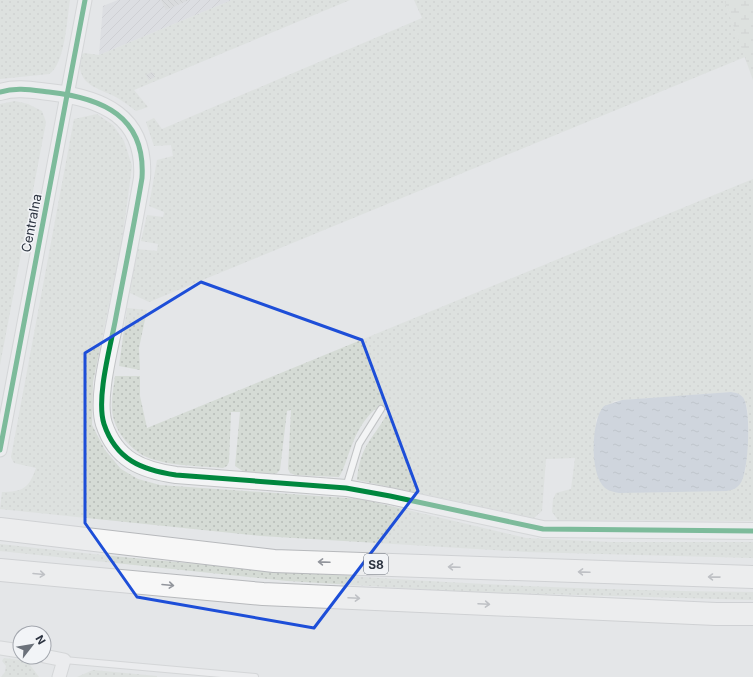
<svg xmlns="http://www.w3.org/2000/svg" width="753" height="677" font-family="Inter,sans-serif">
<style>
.industrial{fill:url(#industrial-furrows)}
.grass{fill:url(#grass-dots);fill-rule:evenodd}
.wetland{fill:url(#wetland-marsh)}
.water{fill:url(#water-ripples)}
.building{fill:url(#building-back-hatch)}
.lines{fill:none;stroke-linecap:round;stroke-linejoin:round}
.service-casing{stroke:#c2c4c6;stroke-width:8}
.minor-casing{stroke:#c2c4c6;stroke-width:15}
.tertiary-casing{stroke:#c2c4c6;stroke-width:18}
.motorway-casing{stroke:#b7b9bc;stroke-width:24}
.service{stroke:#f3f4f5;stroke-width:6}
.minor{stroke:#f3f4f5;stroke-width:13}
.tertiary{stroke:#f3f4f5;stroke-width:16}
.motorway{stroke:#f7f7f7;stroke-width:22}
.cycleway-casing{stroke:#f2f4f7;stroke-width:8}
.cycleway{stroke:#00873e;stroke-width:5}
.oneway{stroke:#92959c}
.marked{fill:none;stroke:#1d4ed8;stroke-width:3;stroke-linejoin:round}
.labels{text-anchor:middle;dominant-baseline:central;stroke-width:3;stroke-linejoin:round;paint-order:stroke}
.shield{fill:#f2f4f7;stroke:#676d77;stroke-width:1}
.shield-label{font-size:12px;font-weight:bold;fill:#2c3340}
.street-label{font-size:13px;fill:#2c3340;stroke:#f2f4f7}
</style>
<defs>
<pattern id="industrial-furrows" width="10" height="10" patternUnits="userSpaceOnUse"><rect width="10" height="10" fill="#d3d5db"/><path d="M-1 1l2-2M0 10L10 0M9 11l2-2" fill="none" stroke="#b5b7bd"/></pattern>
<pattern id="grass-dots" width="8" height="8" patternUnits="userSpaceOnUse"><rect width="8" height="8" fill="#d5dbd5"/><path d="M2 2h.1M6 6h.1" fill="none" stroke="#b7bcb8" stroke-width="1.8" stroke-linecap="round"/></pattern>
<pattern id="wetland-marsh" width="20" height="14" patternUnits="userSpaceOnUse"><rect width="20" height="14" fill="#d5dbd5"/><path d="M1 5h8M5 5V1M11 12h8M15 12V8" fill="none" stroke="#b7bcb8"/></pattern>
<pattern id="water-ripples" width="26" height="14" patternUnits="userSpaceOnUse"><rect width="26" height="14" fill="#b6c2d0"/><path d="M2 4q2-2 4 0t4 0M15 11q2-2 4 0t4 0" fill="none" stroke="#949eaa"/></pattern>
<pattern id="building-back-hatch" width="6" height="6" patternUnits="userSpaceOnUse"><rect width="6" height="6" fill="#ccced0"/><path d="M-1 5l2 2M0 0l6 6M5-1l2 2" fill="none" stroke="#afb1b4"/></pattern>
</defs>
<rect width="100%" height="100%" fill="#e4e6e8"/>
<polygon class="industrial" points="118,0 232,0 99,55 103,6"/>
<g class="grass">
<path d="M0,0H70C67,18 65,65 49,74L0,79Z"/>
<path d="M232,0H350L134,90L148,107L136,111C128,105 120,99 112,95C92,86 77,83 80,56L84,53L99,55Z"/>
<polygon points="414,0 724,0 745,57 149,302 130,293 137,249 157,251 158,244 141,241 147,215 163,217 164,212 149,206 157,160 173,156 171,145 154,146 146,122 154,118 162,129 422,18"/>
<polygon points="15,101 28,104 42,111 46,122 0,365 0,104"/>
<path d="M97,114L113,125L124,141L132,166L122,241L93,382L92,425L105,450L121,469L138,479L160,485L361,499L526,538L611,542H753V558L527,552L261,536L0,509L2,492C23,492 29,488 36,468L14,463L11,457L74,119Z"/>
<path d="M753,179V521L558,520L552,512L553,499L556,493L571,489L575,458L546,459L542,511L534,518L357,480C360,443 375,438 389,410H374C364,420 357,431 352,445C347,456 345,468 339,477L295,475L290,473L288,469L291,410L287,411L280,470L276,474L244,472L235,466L240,412H231L229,462L227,466L223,468C202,466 175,466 155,460C134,455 113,432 112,409C111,399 114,386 115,376H140V396L147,428ZM731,392C737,393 741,394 744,399C752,413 747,456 745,473L595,464L596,419L614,401Z"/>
<polygon points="127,308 147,310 139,348 140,370 119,366"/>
<path d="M0,544C250,572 501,590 753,592V600L468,592L287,581L0,551Z"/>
<polygon points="4,658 27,661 39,677 1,677 5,672 6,666 2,661"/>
<polygon points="93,670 157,676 157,677 77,677"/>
</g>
<polygon class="wetland" points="724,0 753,0 753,80"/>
<path class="water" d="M731,392C737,393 741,394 744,399C751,412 749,472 740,484C736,489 732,490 727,491L619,493C614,492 609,491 605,488C589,475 591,419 604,406L622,400Z"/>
<g class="building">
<polygon points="161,0 189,0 166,10"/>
<polygon points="152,72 155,77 149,80 146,75"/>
</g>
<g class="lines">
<defs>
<g id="service">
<polyline points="346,487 359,444 381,409"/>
<polyline points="64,660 255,677"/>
</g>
<g id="minor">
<polyline points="0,450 85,0"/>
<polyline points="0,648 20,651"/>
<polyline points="44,656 64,660 59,677"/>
</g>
<path id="tertiary" d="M0,92C16,87 32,90 49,92C102,98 146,116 142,178C134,226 124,274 115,322C110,348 96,399 104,424C116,460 142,470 176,475L346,488L390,496L543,529L753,531"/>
<g id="motorway">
<polyline points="0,529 274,561 753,577"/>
<polyline points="0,570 263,594 716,614 753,614"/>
</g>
</defs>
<use href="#service" class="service-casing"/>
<use href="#minor" class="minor-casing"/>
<use href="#tertiary" class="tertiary-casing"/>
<use href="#motorway" class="motorway-casing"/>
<use href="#service" class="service"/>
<use href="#minor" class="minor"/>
<use href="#tertiary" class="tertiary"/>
<use href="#motorway" class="motorway"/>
<defs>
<g id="cycleway">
<path d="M0,92C16,87 32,90 49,92C102,98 146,116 142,178C134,226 124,274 115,322C110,348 96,399 104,424C116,460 142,470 176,475L346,488L390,496L543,529L753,531"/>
<polyline points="0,450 85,0"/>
</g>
</defs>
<use href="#cycleway" class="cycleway-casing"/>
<use href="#cycleway" class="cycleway"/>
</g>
<defs><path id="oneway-shaft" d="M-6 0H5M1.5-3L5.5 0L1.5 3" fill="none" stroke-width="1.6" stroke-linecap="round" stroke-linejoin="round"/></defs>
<g class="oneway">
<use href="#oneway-shaft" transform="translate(324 562) rotate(-178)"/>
<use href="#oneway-shaft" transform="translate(454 567) rotate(-178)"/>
<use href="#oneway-shaft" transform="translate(584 572) rotate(-178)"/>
<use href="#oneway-shaft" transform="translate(39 574) rotate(5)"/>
<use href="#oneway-shaft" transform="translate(714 577) rotate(-179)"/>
<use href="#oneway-shaft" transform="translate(168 585) rotate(5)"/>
<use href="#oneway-shaft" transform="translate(354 598) rotate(3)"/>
<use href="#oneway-shaft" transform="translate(484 604) rotate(3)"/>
</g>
<path d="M0 0H753V677H0ZM201,282L362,340L418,491L314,628L137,597L85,523V353Z" fill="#e4e6e8" fill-opacity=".55" fill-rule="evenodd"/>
<path class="marked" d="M201,282L362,340L418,491L314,628L137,597L85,523V353Z"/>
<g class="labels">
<rect class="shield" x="364" y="554" width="24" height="20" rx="3"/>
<g class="shield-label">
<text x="376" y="564">S8</text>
</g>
<g class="street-label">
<text transform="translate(31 223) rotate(-79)">Centralna</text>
</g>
</g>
<g transform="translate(32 645) rotate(59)"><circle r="19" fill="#f2f4f7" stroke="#a3a7ae"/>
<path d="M0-3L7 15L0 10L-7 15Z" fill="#6c727b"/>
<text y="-6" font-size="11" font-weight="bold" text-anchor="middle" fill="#2c3340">N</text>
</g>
</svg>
